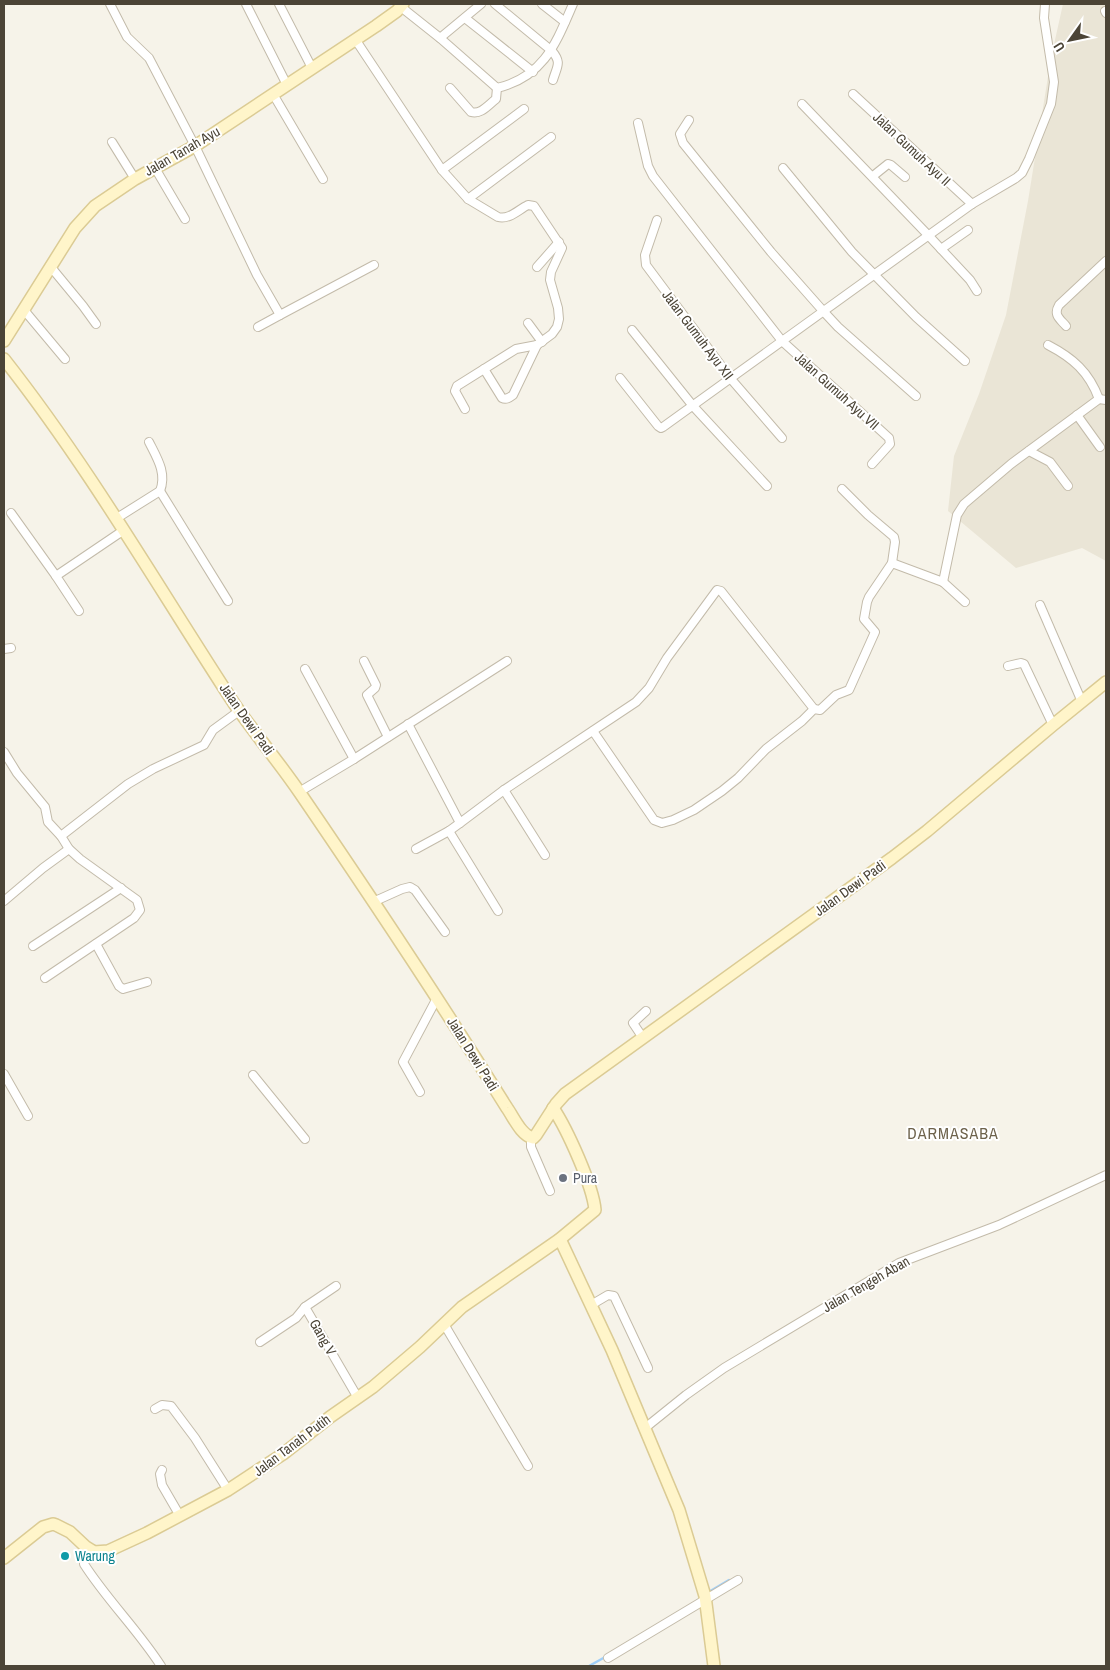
<svg xmlns="http://www.w3.org/2000/svg" width="1110" height="1670" font-family="'Archivo Narrow',sans-serif">
<style>
.residential{fill:#eae5d6}
.lines{fill:none;stroke-linecap:round;stroke-linejoin:round}
.stream{stroke:#a0cff8;stroke-width:2.5}
.street-casing{stroke:#c3bbaa;stroke-width:10}
.secondary-casing{stroke:#dbcb94;stroke-width:14}
.street{stroke:#fff;stroke-width:8}
.secondary{stroke:#fff5ca;stroke-width:11}
.worship-dot{fill:#6b7280;stroke:#fff;stroke-width:2}
.culture-dot{fill:#0f9aa8;stroke:#fff;stroke-width:2}
.labels{text-anchor:middle;dominant-baseline:central;stroke-width:4;stroke-linejoin:round;paint-order:stroke}
.street-label{font-size:14px;fill:#4b4436;stroke:#fff}
.worship-label{font-size:14px;fill:#5b616d;stroke:#fff;text-anchor:start}
.culture-label{font-size:14px;fill:#0d838f;stroke:#fff;text-anchor:start}
.quarter-label{font-size:16px;letter-spacing:1px;fill:#6e634c;stroke:#fff}
</style>
<rect width="100%" height="100%" fill="#f6f3e9"/>
<polygon class="residential" points="1063,4 1106,4 1106,561 1082,548 1016,568 948,511 954,456 979,394 1006,315 1028,201 1051,58"/>
<g class="lines">
<g class="stream">
<polyline points="707,1593 729,1580"/>
<polyline points="589,1666 607,1656"/>
</g>
<defs>
<g id="street">
<polyline points="110,4 127,37 149,58 195,146 257,275 280,315 374,265"/>
<polyline points="246,4 287,85"/>
<polyline points="279,4 312,68"/>
<path d="M495,4L552,51C562,63 557,66 553,80"/>
<polyline points="542,4 565,22"/>
<path d="M401,7L440,38L497,88C544,77 556,43 573,4"/>
<polyline points="1105,11 1106,13"/>
<polyline points="465,18 533,72"/>
<polyline points="440,38 481,4"/>
<path d="M355,39L442,170L468,199L498,217C509,220 518,210 528,205L534,206L562,248L551,272L550,280L558,308L559,319L557,327L552,334L537,345L516,349L457,386L455,391L465,409"/>
<path d="M450,88L471,112C481,115 488,105 496,99L497,88"/>
<polyline points="273,94 323,179"/>
<polyline points="853,94 972,204"/>
<polyline points="802,104 928,235 970,280 977,291"/>
<polyline points="689,120 680,134 683,143 771,252 824,312 838,327 916,396"/>
<polyline points="638,123 648,166 653,176 782,341 889,438 890,444 872,464"/>
<polyline points="112,142 135,179"/>
<polyline points="155,168 185,219"/>
<polyline points="783,168 852,252 916,317 965,361"/>
<polyline points="442,170 524,109"/>
<polyline points="873,176 888,164 891,165 905,177"/>
<polyline points="468,199 551,137"/>
<polyline points="657,220 645,255 646,265 731,379 782,438"/>
<polyline points="941,249 968,230"/>
<polyline points="50,266 83,306 96,324"/>
<polyline points="537,267 559,242"/>
<polyline points="24,310 65,359"/>
<polyline points="528,323 542,342"/>
<path d="M1066,326C1060,319 1053,315 1059,305L1106,261"/>
<polyline points="258,327 280,315"/>
<polyline points="632,330 693,406 767,486"/>
<path d="M1048,345C1073,358 1089,372 1099,399"/>
<path d="M484,369L502,398C506,400 509,398 513,395L537,345"/>
<polyline points="620,378 658,426 661,428 663,427 972,204 1016,178 1022,173 1029,159 1051,104 1054,82 1044,18 1045,4"/>
<polyline points="1077,415 1100,447"/>
<path d="M149,442C157,458 167,473 160,491"/>
<polyline points="1029,451 1050,462 1068,486"/>
<polyline points="842,489 868,515 894,537 895,542 892,563"/>
<polyline points="11,513 56,576"/>
<polyline points="117,518 160,491 228,601"/>
<polyline points="943,582 965,602"/>
<polyline points="1040,605 1082,702"/>
<polyline points="79,611 56,576 124,530"/>
<polyline points="4,649 11,648"/>
<polyline points="364,661 376,685 375,688 367,695 388,737"/>
<polyline points="1008,666 1021,663 1024,664 1053,725"/>
<polyline points="305,669 354,759"/>
<polyline points="408,724 460,823 504,790 636,702 649,688 667,658 717,590 721,591 814,709"/>
<polyline points="593,731 654,820 662,823 673,820 694,810 722,791 738,778 766,749 802,721 814,709 820,710 836,695 849,690 875,632 864,619 867,602 869,597 892,563 943,582 957,515 964,504 1011,464 1099,399 1106,400"/>
<polyline points="4,752 17,773 45,807 48,822 61,836"/>
<polyline points="504,790 545,855"/>
<polyline points="299,792 354,759 507,661"/>
<polyline points="449,831 498,911"/>
<polyline points="416,849 449,831 460,823"/>
<polyline points="4,901 43,868 69,849"/>
<polyline points="373,902 402,889 410,887 415,890 445,932"/>
<polyline points="96,944 119,986 123,989 147,982"/>
<polyline points="33,946 121,888"/>
<polyline points="45,978 134,918 140,910 137,900 80,859 69,849 61,836 128,784 153,769 204,745 213,730 239,711"/>
<polyline points="643,1038 633,1023 646,1011"/>
<polyline points="4,1074 28,1116"/>
<polyline points="253,1075 305,1139"/>
<polyline points="420,1092 403,1062 437,998"/>
<polyline points="531,1137 531,1147 550,1191"/>
<polyline points="336,1286 305,1307 358,1398"/>
<polyline points="591,1305 608,1295 614,1296 648,1368"/>
<polyline points="444,1324 528,1466"/>
<polyline points="260,1342 296,1318 305,1307"/>
<polyline points="155,1409 162,1405 171,1406 195,1438 228,1490"/>
<polyline points="645,1428 686,1395 724,1368 899,1263 999,1225 1106,1175"/>
<polyline points="162,1470 160,1474 162,1485 180,1516"/>
<path d="M86,1547L84,1564C107,1600 138,1630 161,1666"/>
<polyline points="608,1658 738,1580"/>
</g>
<g id="secondary">
<polyline points="4,341 75,228 95,206 135,179 195,146 376,26 397,11 403,4"/>
<path d="M4,359C89,467 158,587 233,702C254,733 279,762 300,793C371,897 440,1001 507,1108C514,1118 521,1135 533,1138L536,1135L556,1104L565,1094L892,858L927,831L1053,725L1106,682"/>
<polyline points="560,1239 612,1350 679,1510 705,1596 714,1666"/>
<path d="M4,1558L43,1527L53,1524L56,1525L70,1532L86,1547L94,1552L108,1551L147,1533L228,1490L283,1454L330,1417L373,1387L420,1347L462,1307L560,1239L595,1210C593,1186 567,1129 553,1108"/>
</g>
</defs>
<use href="#street" class="street-casing"/>
<use href="#secondary" class="secondary-casing"/>
<use href="#street" class="street"/>
<use href="#secondary" class="secondary"/>
</g>
<circle class="worship-dot" cx="563" cy="1178" r="5"/>
<circle class="culture-dot" cx="65" cy="1556" r="5"/>
<g class="labels">
<g class="street-label">
<text transform="translate(912 149) rotate(43)">Jalan Gumuh Ayu II</text>
<text transform="translate(182 151) rotate(-30)">Jalan Tanah Ayu</text>
<text transform="translate(698 335) rotate(53)">Jalan Gumuh Ayu XII</text>
<text transform="translate(837 391) rotate(42)">Jalan Gumuh Ayu VII</text>
<text transform="translate(247 719) rotate(55)">Jalan Dewi Padi</text>
<text transform="translate(850 888) rotate(-36)">Jalan Dewi Padi</text>
<text transform="translate(473 1054) rotate(58)">Jalan Dewi Padi</text>
<text transform="translate(866 1284) rotate(-30)">Jalan Tengeh Aban</text>
<text transform="translate(323 1337) rotate(60)">Gang V</text>
<text transform="translate(292 1445) rotate(-37)">Jalan Tanah Putih</text>
</g>
<g class="worship-label">
<text x="573" y="1178">Pura</text>
</g>
<g class="culture-label">
<text x="75" y="1556">Warung</text>
</g>
<g class="quarter-label">
<text x="953" y="1133">DARMASABA</text>
</g>
</g>
<rect width="1110" height="1670" fill="none" stroke="#4b4436" stroke-width="10"/>
<g transform="translate(1070 40) rotate(237)" stroke="#ffffff" stroke-width="4" paint-order="stroke">
<path d="M0-4L9 19L0 12L-9 19Z" fill="#4b4436"/>
<text y="-8" font-size="14" font-weight="bold" text-anchor="middle" fill="#4b4436">U</text>
</g>
</svg>
